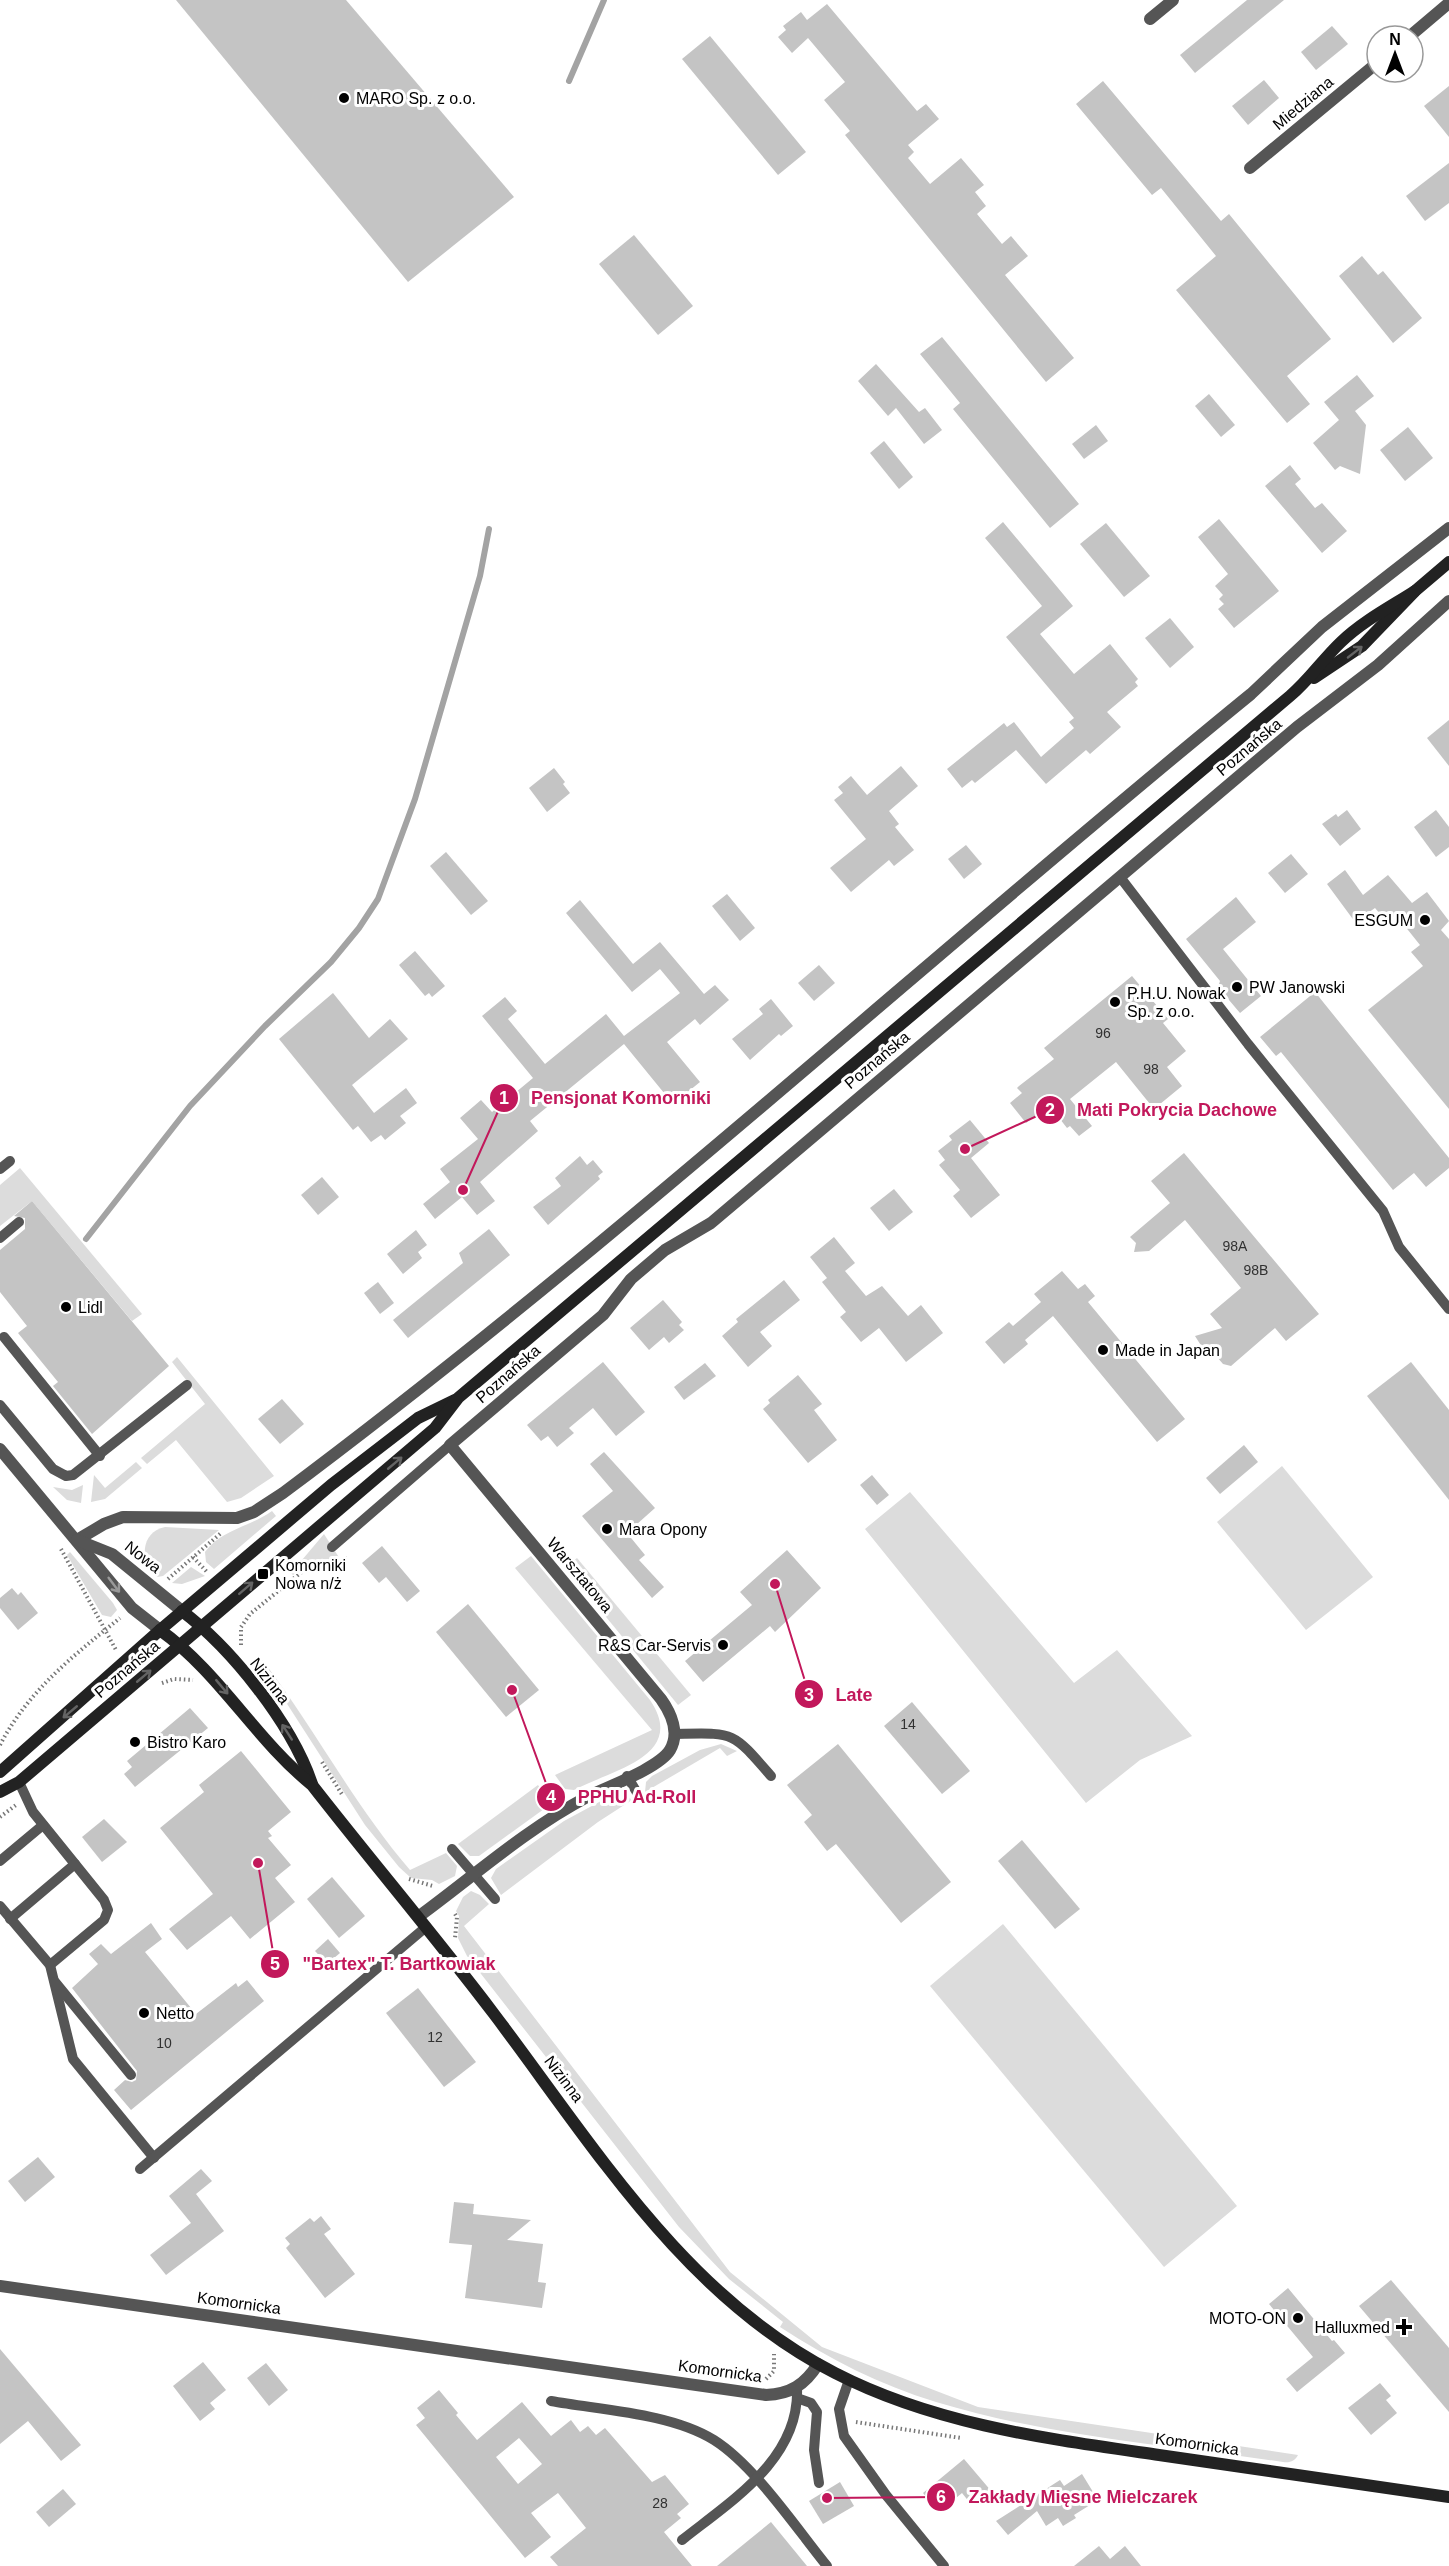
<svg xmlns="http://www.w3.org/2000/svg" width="1449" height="2566" font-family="Helvetica,sans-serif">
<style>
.green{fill:#dcdcdc}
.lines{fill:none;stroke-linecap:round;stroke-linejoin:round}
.stream{stroke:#a3a3a3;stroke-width:6}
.building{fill:#c4c4c4;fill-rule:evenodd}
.path{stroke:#777;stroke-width:4;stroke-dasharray:1.5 3;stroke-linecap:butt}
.lane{stroke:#555;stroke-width:10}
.street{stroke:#555;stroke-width:12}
.secondary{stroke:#222;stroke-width:12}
.oneway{stroke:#646464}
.oneway2{stroke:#999}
.poi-dot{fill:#000;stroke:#fff;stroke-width:2}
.labels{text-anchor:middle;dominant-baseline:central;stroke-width:6;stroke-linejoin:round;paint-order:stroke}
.number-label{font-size:14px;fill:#313131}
.poi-label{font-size:16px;fill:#000;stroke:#fff;text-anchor:start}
.street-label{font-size:16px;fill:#000;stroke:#fff}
.leader{fill:none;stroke:#c2185b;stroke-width:2}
.callout-dot{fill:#c2185b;stroke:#fff;stroke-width:2}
.mark-label{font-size:18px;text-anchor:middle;font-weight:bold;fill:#fff}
.callout-label{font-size:18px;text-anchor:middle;font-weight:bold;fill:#c2185b;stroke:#fff;stroke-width:6;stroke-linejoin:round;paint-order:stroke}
</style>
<rect width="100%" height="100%" fill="#fff"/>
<g class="green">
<polygon points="20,1168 142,1314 132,1321 32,1201 0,1226 0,1185"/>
<polygon points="177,1357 274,1476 241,1498 227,1502 176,1440 147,1464 141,1458 205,1404 172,1362"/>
<polygon points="136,1462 142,1468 105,1499 91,1502 94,1475 105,1488"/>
<polygon points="1282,1466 1373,1577 1306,1630 1217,1522"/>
<polygon points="83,1485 81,1503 67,1500 53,1487 72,1490"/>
<polygon points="910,1492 1074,1683 1117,1650 1192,1736 1140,1760 1086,1803 865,1529"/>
<path d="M272,1511L276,1516L214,1569L206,1562L205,1552C222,1529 250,1527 272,1511Z"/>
<path d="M165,1527L219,1530L163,1576L157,1577C139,1563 140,1532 165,1527Z"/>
<polygon points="324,1534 340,1559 312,1560 293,1575 291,1573"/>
<polygon points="70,1552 113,1603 117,1610 111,1617 102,1615 67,1555"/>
<path d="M531,1556L650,1700C688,1756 612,1770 574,1790L565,1789L555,1775L652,1730L515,1568Z"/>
<polygon points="577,1558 691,1695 678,1705 571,1574 569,1565"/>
<polygon points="191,1567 205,1576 182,1584 172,1583"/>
<path d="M260,1657C313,1725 353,1804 410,1870L446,1853L457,1866L455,1876L439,1884L432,1880L411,1878L399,1867L365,1825L282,1696L254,1661Z"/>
<polygon points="721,1744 737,1751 727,1756 720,1748 645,1792 646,1782 652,1776 700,1750"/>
<polygon points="538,1785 547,1798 544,1809 479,1856 470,1856 458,1844"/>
<polygon points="614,1794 627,1796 632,1800 598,1822 501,1895 491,1878 496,1869 564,1821"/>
<path d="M471,1891L480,1895L489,1904L464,1926L730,2272L822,2347L978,2407L1298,2455C1295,2461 1290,2463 1283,2462C1168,2445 1048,2436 936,2402C880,2385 829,2359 780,2327L783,2322L729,2279L679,2227L467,1956L458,1938L459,1916L456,1911L463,1897Z"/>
<polygon points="1003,1924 1237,2206 1164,2267 930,1986"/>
</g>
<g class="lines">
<g class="stream">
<polyline points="569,81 604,0"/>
<polyline points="86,1239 190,1106 265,1026 331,962 359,928 378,899 415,799 480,576 489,529"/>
</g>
</g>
<g class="building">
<polygon points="176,0 346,0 514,197 408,282"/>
<polygon points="1247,0 1284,0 1195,73 1180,55"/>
<polygon points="827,4 917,111 926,104 939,119 908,145 914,152 908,158 930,184 961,158 984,185 975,192 986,206 977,214 1002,244 1011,236 1028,256 1005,275 1074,358 1046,382 845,135 850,131 824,100 845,82 808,38 792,53 778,37 786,30 783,26 801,12 807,20"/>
<polygon points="1332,26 1348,44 1316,70 1301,52"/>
<polygon points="710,36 806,152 778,175 682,59"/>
<polygon points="1264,80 1279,98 1248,125 1232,106"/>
<polygon points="1103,81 1221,221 1229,214 1331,339 1287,376 1310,404 1287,423 1176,290 1216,256 1161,188 1152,195 1076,104"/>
<polygon points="1449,86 1449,137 1424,106"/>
<polygon points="1449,163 1449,203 1425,221 1406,196"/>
<polygon points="634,235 693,306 658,335 599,264"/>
<polygon points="1362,256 1378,275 1383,271 1422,318 1393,343 1339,276"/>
<polygon points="942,337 1079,504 1050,528 953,409 960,403 920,354"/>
<polygon points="876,364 919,412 925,408 942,430 924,444 896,408 888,416 858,381"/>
<polygon points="1357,375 1374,396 1355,411 1366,425 1360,474 1340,466 1335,470 1313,443 1339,420 1324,402"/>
<polygon points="1209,394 1235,425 1221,437 1195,406"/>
<polygon points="1096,425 1108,441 1084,459 1072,444"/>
<polygon points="1408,427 1433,458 1405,481 1380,450"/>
<polygon points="884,441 913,477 899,489 870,453"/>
<polygon points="1290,465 1301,479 1295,484 1315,508 1322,503 1347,531 1322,553 1265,486"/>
<polygon points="1219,519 1279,591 1234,628 1218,609 1224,604 1219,599 1223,595 1215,586 1228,574 1198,537"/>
<polygon points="1003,522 1073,606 1040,634 1074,674 1110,644 1138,679 1135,682 1138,686 1107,712 1121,727 1090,754 1086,750 1046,784 1016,750 975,783 972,780 962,788 947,769 1004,723 1007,727 1014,722 1041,757 1074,728 1069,722 1074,718 1006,637 1042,606 985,538"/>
<polygon points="1106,523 1150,576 1124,597 1080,544"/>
<polygon points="1170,618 1194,647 1170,668 1145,638"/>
<polygon points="1449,720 1449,766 1427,738"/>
<polygon points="901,766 918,786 889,811 899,824 895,827 914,850 894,866 889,860 851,892 830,868 866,839 834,800 843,793 838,787 851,776 867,795"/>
<polygon points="554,768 565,782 563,784 570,793 547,812 529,788"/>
<polygon points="1347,810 1361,829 1340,846 1322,824 1336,814 1338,817"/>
<polygon points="1436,810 1449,827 1449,847 1436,857 1414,827"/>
<polygon points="966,845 982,864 964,879 948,859"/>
<polygon points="446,852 488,901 471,915 430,866"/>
<polygon points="1291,854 1308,874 1285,893 1268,873"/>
<polygon points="1345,870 1363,895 1388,875 1412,903 1427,892 1449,921 1441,930 1449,939 1449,1109 1368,1010 1423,966 1411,952 1420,945 1396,915 1387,922 1375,908 1355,922 1327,884"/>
<polygon points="727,894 755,928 740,941 712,906"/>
<polygon points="1236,897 1256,922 1223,949 1261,996 1240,1013 1218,987 1220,981 1186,939"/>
<polygon points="580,900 633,964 660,942 704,994 715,985 729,1000 700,1025 695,1019 667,1042 700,1082 673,1104 624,1044 530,1121 538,1131 480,1182 495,1201 477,1215 462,1197 435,1219 423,1204 450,1182 440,1169 478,1139 460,1118 481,1100 492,1112 533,1078 482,1016 505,997 517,1011 508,1019 545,1064 606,1014 624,1036 680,993 660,969 632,992 566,913"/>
<polygon points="415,951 445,986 432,997 429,993 425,996 399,965"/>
<polygon points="819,965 835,983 814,1001 798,983"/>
<polygon points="1132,976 1168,1019 1163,1023 1186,1051 1167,1067 1182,1086 1154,1109 1116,1062 1070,1099 1092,1126 1079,1136 1070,1126 1067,1128 1049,1105 1026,1123 1010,1103 1022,1093 1017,1088 1019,1086 1054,1059 1044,1048"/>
<polygon points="1315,992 1449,1158 1449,1168 1426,1187 1414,1173 1393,1190 1281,1052 1276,1056 1260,1037"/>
<polygon points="333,993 369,1038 390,1019 408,1039 352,1085 374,1113 406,1088 417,1103 400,1116 406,1123 385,1140 381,1135 371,1142 358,1126 353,1130 279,1039"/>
<polygon points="771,999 793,1026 781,1036 779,1034 750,1060 732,1039 763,1014 759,1009"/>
<polygon points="970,1120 989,1143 971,1158 1000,1195 971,1218 953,1196 960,1190 939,1165 945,1160 938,1151 952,1140 949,1136"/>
<polygon points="1184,1153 1319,1314 1286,1341 1275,1328 1231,1366 1223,1364 1211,1350 1202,1347 1195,1336 1222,1328 1210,1314 1241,1288 1185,1220 1149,1251 1134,1252 1136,1243 1130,1237 1170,1203 1151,1181"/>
<polygon points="580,1156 587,1165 593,1160 603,1172 598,1176 600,1179 548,1225 533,1207 561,1186 555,1178"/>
<polygon points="322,1177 339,1197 318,1215 301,1195"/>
<polygon points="894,1189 913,1212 889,1231 870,1208"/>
<polygon points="32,1201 169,1366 92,1434 53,1386 58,1382 18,1333 27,1326 0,1292 0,1250 25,1229 25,1218 14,1216"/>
<polygon points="489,1229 510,1255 408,1338 393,1320 463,1263 459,1253"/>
<polygon points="416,1230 427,1245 418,1252 422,1258 403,1274 387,1254"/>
<polygon points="834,1237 855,1263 845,1271 866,1296 882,1286 908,1316 921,1305 943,1333 906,1362 879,1328 861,1342 840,1317 846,1312 822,1282 827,1278 810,1257"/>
<polygon points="1062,1271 1078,1289 1085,1284 1095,1296 1088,1302 1185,1419 1157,1442 1053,1316 1025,1340 1028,1344 1004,1364 985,1342 1009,1322 1013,1326 1041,1302 1034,1294"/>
<polygon points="784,1280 800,1300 760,1332 772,1346 748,1367 722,1336 738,1322 736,1319"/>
<polygon points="378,1282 394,1303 380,1314 364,1293"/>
<polygon points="663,1300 682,1322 679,1325 684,1330 669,1343 664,1337 649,1350 630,1328"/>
<polygon points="603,1362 645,1412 616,1436 593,1408 569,1428 574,1433 557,1447 548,1436 541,1441 527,1425"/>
<polygon points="1411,1362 1449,1410 1449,1500 1367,1396"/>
<polygon points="705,1363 716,1376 684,1400 674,1387"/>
<polygon points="798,1375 822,1404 814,1410 837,1440 808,1463 763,1409 770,1403 768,1400"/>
<polygon points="282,1399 304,1424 280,1444 258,1419"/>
<polygon points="1244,1445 1258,1462 1220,1494 1206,1478"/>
<polygon points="604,1452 655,1508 627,1533 645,1555 639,1560 664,1587 652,1598 582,1516 613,1491 590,1464"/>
<polygon points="872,1475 889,1495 877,1505 860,1485"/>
<polygon points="382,1546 420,1591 407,1602 386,1577 379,1583 362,1563"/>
<polygon points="787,1550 821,1588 775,1632 770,1626 703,1682 685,1661 752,1605 740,1592"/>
<polygon points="12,1588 18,1595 21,1592 38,1613 18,1630 0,1608 0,1598"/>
<polygon points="468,1604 539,1690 506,1717 436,1632"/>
<polygon points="912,1702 970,1771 942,1794 884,1726"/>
<polygon points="190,1708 208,1728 135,1787 124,1774 132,1767 127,1761"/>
<polygon points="838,1744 951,1882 901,1923 836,1844 827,1851 804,1822 812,1815 787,1785"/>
<polygon points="241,1751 291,1812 268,1831 272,1836 268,1838 291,1865 275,1878 295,1902 250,1939 231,1916 187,1950 169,1929 213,1894 160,1828 204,1792 199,1785"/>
<polygon points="104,1819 127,1842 102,1862 82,1837"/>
<polygon points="1022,1840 1080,1909 1055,1929 998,1861"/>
<polygon points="332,1877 365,1916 339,1938 307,1899"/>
<polygon points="151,1923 162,1939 145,1952 196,2014 236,1983 238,1987 247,1980 264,2001 131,2110 114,2090 125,2080 132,2082 136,2080 137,2071 72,1988 98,1964 89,1954 101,1944 111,1954"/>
<polygon points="328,1939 340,1953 327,1964 315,1951"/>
<polygon points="418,1988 476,2062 444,2087 386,2013"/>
<polygon points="38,2157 55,2177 25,2202 8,2181"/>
<polygon points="201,2169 212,2181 196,2194 224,2231 166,2275 150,2255 191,2223 169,2196"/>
<polygon points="454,2202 474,2204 473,2214 531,2220 507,2240 543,2244 538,2282 546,2283 542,2308 465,2298 472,2245 449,2243"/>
<polygon points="321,2216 331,2229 324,2234 355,2274 325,2298 286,2248 290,2244 285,2238 310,2218 314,2222"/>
<polygon points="1391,2280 1449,2348 1449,2412 1359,2306"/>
<polygon points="1288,2288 1332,2341 1334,2340 1345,2353 1297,2392 1286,2379 1313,2357 1269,2304"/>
<polygon points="0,2349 81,2445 61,2461 28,2421 0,2444"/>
<polygon points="203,2362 226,2390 210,2403 215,2409 200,2421 173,2386"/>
<polygon points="266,2363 288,2390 269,2406 247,2378"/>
<polygon points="1380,2383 1391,2396 1386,2400 1397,2413 1371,2435 1348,2408"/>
<path d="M439,2390L458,2413L456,2415L477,2440L522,2402L551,2436L571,2420L580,2432L588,2426L596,2435L605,2428L652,2482L665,2475L689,2504L677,2514L681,2518L664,2532L692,2566H558L550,2557L586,2528L558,2493L531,2513L551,2537L525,2558L416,2425L425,2418L417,2408ZM519,2438L542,2464L518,2484L496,2457Z"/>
<polygon points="964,2459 992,2492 979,2502 976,2498 970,2503 962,2493 939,2512 923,2493"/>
<polygon points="1082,2474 1098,2500 1074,2515 1076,2518 1063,2526 1058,2518 1046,2526 1037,2511 1008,2535 996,2521 1060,2480 1064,2486"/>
<polygon points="840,2482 854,2506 823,2524 809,2501"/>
<polygon points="63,2489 76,2504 49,2527 36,2512"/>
<polygon points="771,2522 807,2566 717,2566"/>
<polygon points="1099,2546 1110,2559 1125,2546 1141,2566 1074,2566"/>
</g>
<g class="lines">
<g class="path">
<polyline points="61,1549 116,1650"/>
<polyline points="193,1557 207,1572"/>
<polyline points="338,1561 347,1558"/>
<polyline points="168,1579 221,1533"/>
<polyline points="241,1645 241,1627 250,1614 314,1562 328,1561"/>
<polyline points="162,1683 174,1679 193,1680"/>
<path d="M0,1745C28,1691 74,1655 120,1618"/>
<polyline points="322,1762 343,1796"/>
<polyline points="0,1817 16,1805"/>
<polyline points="409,1879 433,1886"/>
<polyline points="455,1914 457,1917 455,1938"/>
<polyline points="766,2379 774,2371 774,2354"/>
<polyline points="856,2422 961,2438"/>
</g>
<g class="lane">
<polyline points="1120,877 1248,1044 1383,1211 1399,1247 1449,1309"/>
<polyline points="0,1169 10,1161"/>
<polyline points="0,1238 19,1222"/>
<polyline points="4,1337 100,1456"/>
<polyline points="0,1405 53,1469 66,1476 73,1475 187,1385"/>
<polyline points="332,1547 450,1445"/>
<path d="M674,1734C735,1733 731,1730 771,1776"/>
<polyline points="627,1776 639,1796"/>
<polyline points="19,1782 33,1812 104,1900 108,1910 104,1920 50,1965"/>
<polyline points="452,1849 495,1899"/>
<polyline points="0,1861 43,1825"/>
<polyline points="0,1906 50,1965 73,2059 154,2158"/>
<polyline points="10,1919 75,1864"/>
<polyline points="55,1982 131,2075"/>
<polyline points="140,2169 426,1927"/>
<polyline points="849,2380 839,2409 844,2436 886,2495 944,2566"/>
<polyline points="797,2398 811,2403 817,2412 814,2450 819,2483"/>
<path d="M551,2401C600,2410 671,2413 714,2440C755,2466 796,2528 827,2566"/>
<path d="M682,2540C731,2501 800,2459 797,2388"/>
</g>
<g class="street">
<polyline points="1150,19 1173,0"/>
<polyline points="1410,36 1449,3"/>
<polyline points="1250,168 1377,63"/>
<polyline points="0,1449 132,1608 160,1630"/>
<path d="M77,1540L104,1524L123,1517L237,1518L254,1512L283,1493C619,1242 927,958 1251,694L1322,627L1449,528"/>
<polyline points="77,1540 112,1554 182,1611"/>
<path d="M418,1917C474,1876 525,1830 587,1797C607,1787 659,1768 670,1750C680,1733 671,1713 661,1699L450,1445L603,1315L631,1279L665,1250L711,1223L1297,727L1378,665L1449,601"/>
<path d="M0,2286L766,2395C790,2394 805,2385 818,2364"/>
</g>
<g class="secondary">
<polyline points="1314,678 1362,646 1415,591 1449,562"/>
<path d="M182,1611C232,1649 292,1724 312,1784"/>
<path d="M160,1630C220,1673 255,1739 312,1785C372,1862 435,1936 494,2014C593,2145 685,2297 835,2373C936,2425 1049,2439 1159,2455C1256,2469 1352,2483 1449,2497"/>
<polyline points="0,1772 160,1630 331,1485 418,1418 455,1400"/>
<path d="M0,1792L19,1782L435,1428L458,1398L1290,696C1309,680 1323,659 1341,642C1363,621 1390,607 1415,591"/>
</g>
</g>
<defs><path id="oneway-shaft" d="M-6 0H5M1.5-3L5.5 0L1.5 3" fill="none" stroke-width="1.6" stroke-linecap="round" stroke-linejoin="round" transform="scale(1.5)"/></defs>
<g class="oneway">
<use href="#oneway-shaft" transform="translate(1355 652) rotate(-38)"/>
<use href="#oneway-shaft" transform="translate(395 1463) rotate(-40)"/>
<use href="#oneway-shaft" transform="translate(246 1588) rotate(-41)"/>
<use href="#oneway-shaft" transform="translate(144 1676) rotate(-40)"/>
<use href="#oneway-shaft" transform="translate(222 1687) rotate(50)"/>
<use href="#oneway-shaft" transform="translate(70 1712) rotate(140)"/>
<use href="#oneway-shaft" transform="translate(287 1732) rotate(-123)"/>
</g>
<use class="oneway2" href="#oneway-shaft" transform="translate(114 1585) rotate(53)"/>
<g class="poi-dot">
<circle cx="344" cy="98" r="6"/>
<circle cx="1425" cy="920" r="6"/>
<circle cx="1237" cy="987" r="6"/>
<circle cx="1115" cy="1002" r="6"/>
<circle cx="66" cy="1307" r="6"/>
<circle cx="1103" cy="1350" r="6"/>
<circle cx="607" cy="1529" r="6"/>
<rect x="257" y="1568" width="12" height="12" rx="3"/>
<circle cx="723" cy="1645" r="6"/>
<circle cx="135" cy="1742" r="6"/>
<circle cx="144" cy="2013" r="6"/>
<circle cx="1298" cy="2318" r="6"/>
<path d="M1401 2318h6v6h6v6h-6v6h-6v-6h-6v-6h6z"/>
</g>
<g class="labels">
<g class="number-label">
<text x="1103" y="1033">96</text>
<text x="1151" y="1069">98</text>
<text x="1235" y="1246">98A</text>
<text x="1256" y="1270">98B</text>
<text x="908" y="1724">14</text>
<text x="435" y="2037">12</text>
<text x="164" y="2043">10</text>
<text x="660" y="2503">28</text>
</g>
<g class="poi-label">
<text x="356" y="98">MARO Sp. z o.o.</text>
<text x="1413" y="920" text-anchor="end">ESGUM</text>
<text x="1249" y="987">PW Janowski</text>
<text x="1127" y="993">P.H.U. Nowak<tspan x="1127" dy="18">Sp. z o.o.</tspan></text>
<text x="78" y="1307">Lidl</text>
<text x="1115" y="1350">Made in Japan</text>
<text x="619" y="1529">Mara Opony</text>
<text x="275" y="1565">Komorniki<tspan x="275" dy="18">Nowa n/ż</tspan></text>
<text x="711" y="1645" text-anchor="end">R&amp;S Car-Servis</text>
<text x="147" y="1742">Bistro Karo</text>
<text x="156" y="2013">Netto</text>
<text x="1286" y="2318" text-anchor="end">MOTO-ON</text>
<text x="1390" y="2327" text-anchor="end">Halluxmed</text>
</g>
<g class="street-label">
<text transform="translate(1303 103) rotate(-40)">Miedziana</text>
<text transform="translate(1249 747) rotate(-40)">Poznańska</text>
<text transform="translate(877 1060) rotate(-40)">Poznańska</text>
<text transform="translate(508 1374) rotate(-41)">Poznańska</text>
<text transform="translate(143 1557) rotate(38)">Nowa</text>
<text transform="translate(580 1575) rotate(50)">Warsztatowa</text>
<text transform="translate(127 1669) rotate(-40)">Poznańska</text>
<text transform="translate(270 1681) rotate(52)">Nizinna</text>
<text transform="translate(564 2079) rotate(53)">Nizinna</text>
<text transform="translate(239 2303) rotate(8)">Komornicka</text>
<text transform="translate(720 2371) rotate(8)">Komornicka</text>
<text transform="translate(1197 2444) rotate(8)">Komornicka</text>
</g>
</g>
<path class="leader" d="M463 1190L504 1098M965 1149L1050 1110M775 1584L809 1694M512 1690L551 1797M258 1863L275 1964M827 2498L941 2497"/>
<g class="callout-dot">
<circle cx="463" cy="1190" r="6"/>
<circle cx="965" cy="1149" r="6"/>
<circle cx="775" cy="1584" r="6"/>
<circle cx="512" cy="1690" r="6"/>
<circle cx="258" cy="1863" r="6"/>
<circle cx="827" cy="2498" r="6"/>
<circle cx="504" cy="1098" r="15"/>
<circle cx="1050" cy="1110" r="15"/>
<circle cx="809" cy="1694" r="15"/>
<circle cx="551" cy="1797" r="15"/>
<circle cx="275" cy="1964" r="15"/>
<circle cx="941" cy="2497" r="15"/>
</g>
<g class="mark-label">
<text x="504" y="1104">1</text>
<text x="1050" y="1116">2</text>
<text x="809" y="1701">3</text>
<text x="551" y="1803">4</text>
<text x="275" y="1970">5</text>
<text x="941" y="2503">6</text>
</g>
<g class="callout-label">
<text x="621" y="1104">Pensjonat Komorniki</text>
<text x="1177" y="1116">Mati Pokrycia Dachowe</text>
<text x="854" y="1701">Late</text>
<text x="637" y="1803">PPHU Ad-Roll</text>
<text x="399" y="1970">"Bartex" T. Bartkowiak</text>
<text x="1083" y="2503">Zakłady Mięsne Mielczarek</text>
</g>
<g transform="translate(1395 54)"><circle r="28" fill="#ffffff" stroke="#999999" stroke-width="1.5"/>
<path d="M0-4.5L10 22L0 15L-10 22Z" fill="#000000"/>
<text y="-9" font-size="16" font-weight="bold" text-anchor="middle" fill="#000000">N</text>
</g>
</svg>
